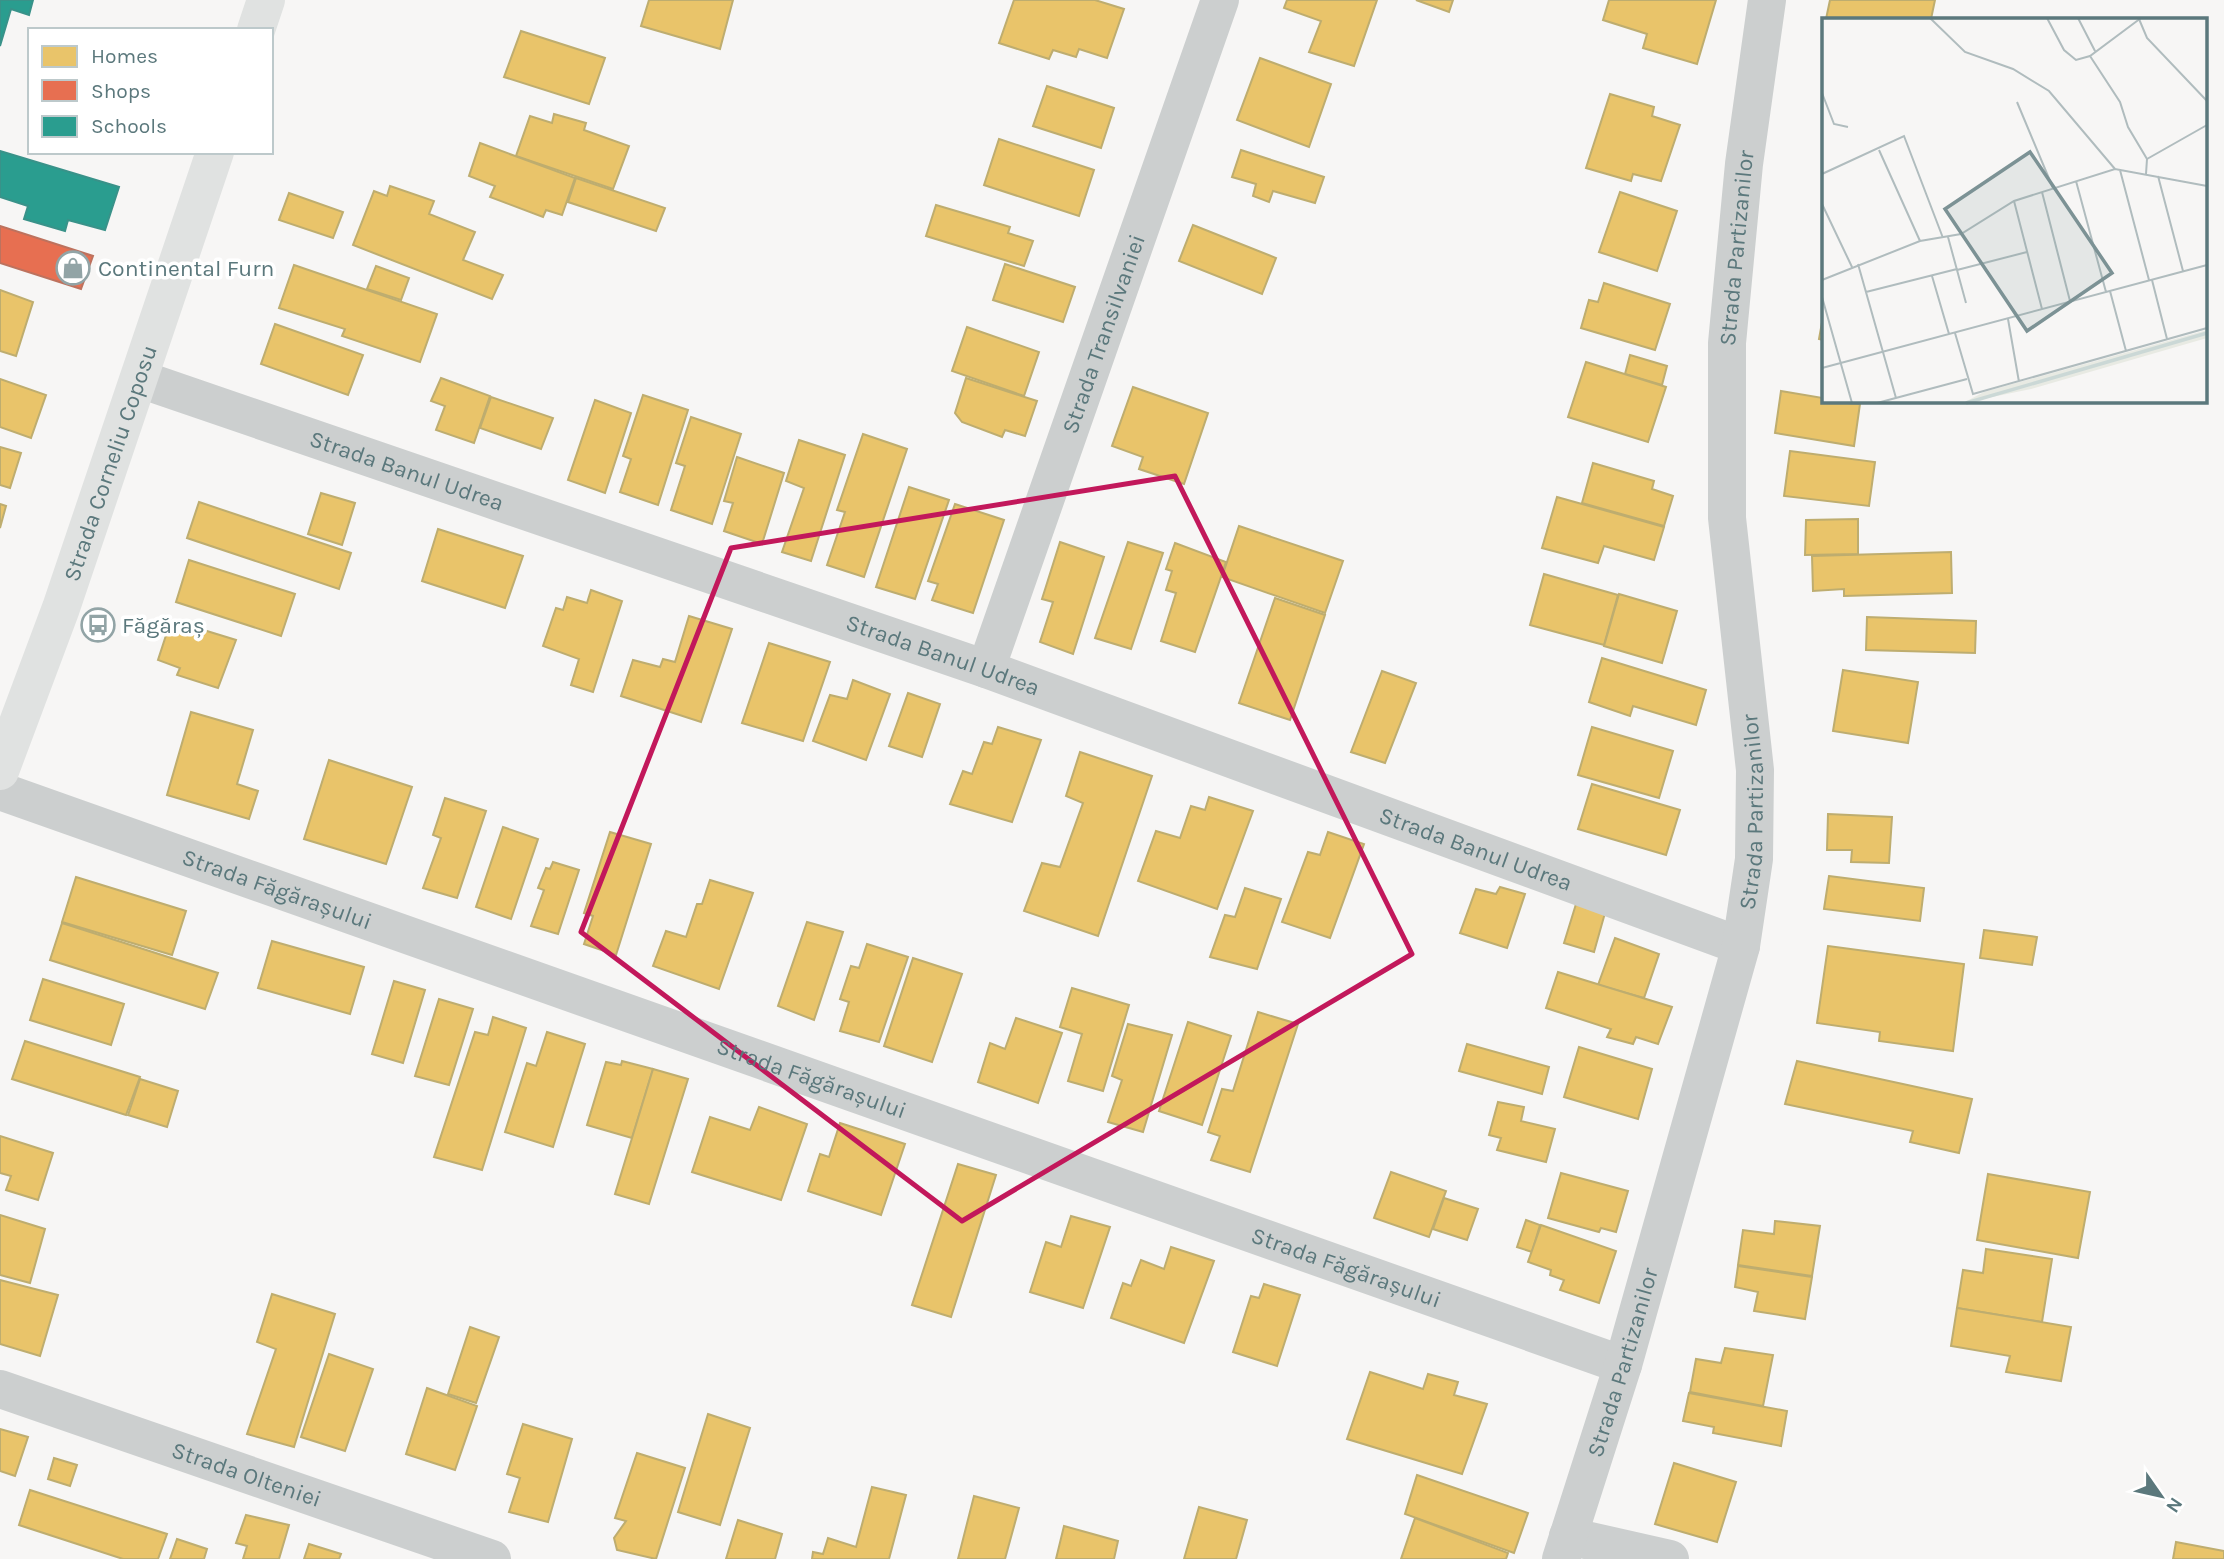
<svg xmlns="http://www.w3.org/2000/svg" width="2224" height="1559" font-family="Karla,sans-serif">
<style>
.homes{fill:#e9c46a;stroke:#bead6f;stroke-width:2}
.shops{fill:#e76f51;stroke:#bd725e;stroke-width:2}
.schools{fill:#2a9d8f;stroke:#399289;stroke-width:2}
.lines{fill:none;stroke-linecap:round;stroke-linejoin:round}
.minor{stroke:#cccfcf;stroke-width:38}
.major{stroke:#e0e2e1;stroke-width:38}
.marked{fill:none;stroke:#c2185b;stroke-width:5;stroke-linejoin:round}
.labels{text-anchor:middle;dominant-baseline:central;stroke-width:7;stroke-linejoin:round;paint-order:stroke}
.street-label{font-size:23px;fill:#5b787c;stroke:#fff}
.poi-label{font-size:23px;fill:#5b787c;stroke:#fff;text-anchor:start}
.inset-river{fill:none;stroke:#cbd8d6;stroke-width:3.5}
.inset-road{fill:none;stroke:#b0bcbe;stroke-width:2}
.view{fill:#7c9295;fill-opacity:0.15;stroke:#7c9295;stroke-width:3.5}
.inset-edge{fill:none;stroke:#5b787c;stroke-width:3.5}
</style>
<rect width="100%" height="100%" fill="#f7f6f5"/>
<g class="homes">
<polygon points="649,0 733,0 720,49 641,26"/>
<polygon points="1014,0 1095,0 1124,9 1107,58 1079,49 1076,57 1053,50 1049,59 999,43"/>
<polygon points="1287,0 1377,0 1354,66 1309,52 1321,21 1284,8"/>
<polygon points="1416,0 1453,0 1449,12"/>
<polygon points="1609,0 1716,0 1697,64 1643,48 1647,34 1603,20"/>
<polygon points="1830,0 1935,0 1931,19 1826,19"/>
<polygon points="521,31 605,58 589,104 504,77"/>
<polygon points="1260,58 1331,84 1309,147 1237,120"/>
<polygon points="1047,86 1114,108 1101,148 1033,126"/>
<polygon points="1610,94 1654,107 1652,116 1680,125 1661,181 1633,174 1631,181 1586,168"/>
<polygon points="554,114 586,123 584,130 629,146 613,189 516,156 530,116 552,123"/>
<polygon points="999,139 1094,170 1079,216 984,185"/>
<polygon points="480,143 575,178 562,215 546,210 543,217 490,197 495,186 469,176"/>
<polygon points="1241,150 1324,177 1315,203 1273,191 1269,202 1253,196 1256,184 1232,177"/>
<polygon points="576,178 665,208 656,231 568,202"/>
<polygon points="390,186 434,201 429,214 475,232 463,260 503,275 492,299 353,245 374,191 387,196"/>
<polygon points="1620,192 1677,211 1657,271 1599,252"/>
<polygon points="289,193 343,212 333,238 279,220"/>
<polygon points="936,205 1010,227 1008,233 1033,241 1024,266 926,236"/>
<polygon points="1193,225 1276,258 1262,294 1179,261"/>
<polygon points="1005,264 1075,287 1063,322 993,300"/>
<polygon points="294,265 437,314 420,362 342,336 345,329 279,308"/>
<polygon points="376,266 409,278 401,300 367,289"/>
<polygon points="1604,283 1670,304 1655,350 1581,328 1589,300 1598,302"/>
<polygon points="0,290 33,302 16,356 0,351"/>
<polygon points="1823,317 1823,340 1819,339"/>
<polygon points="275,324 363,355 348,395 261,364"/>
<polygon points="967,327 1039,352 1024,396 952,371"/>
<polygon points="1630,355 1667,366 1662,385 1625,374"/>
<polygon points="1586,362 1666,387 1648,442 1568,417"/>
<polygon points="441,378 490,396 474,443 436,430 445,406 431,401"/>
<polygon points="966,378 1037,401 1025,436 1005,430 1002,437 962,422 955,413"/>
<polygon points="0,379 46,395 31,438 0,427"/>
<polygon points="1133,387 1208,413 1184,484 1139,469 1143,457 1112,446"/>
<polygon points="1781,391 1823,398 1823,401 1860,404 1854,446 1775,433"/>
<polygon points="643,395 688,410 658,505 620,492 631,459 623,456"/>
<polygon points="491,397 553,418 541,449 480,428"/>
<polygon points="595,400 631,413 605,493 568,480"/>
<polygon points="691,417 741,434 712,524 671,510 685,466 676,463"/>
<polygon points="863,434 907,449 864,577 827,565 845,512 837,510"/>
<polygon points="799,440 845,455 811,561 782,552 804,488 786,481"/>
<polygon points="0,447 21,453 10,488 0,485"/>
<polygon points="1790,451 1875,462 1869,506 1784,496"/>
<polygon points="737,457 784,473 762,544 724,531 733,503 724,501"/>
<polygon points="1593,463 1654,481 1652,489 1673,496 1664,526 1582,503"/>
<polygon points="909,487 949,500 915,599 876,587"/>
<polygon points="321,493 355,503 342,545 308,534"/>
<polygon points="1557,497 1664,527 1654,560 1604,546 1598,563 1542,548"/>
<polygon points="199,502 351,553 339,589 187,538"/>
<polygon points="0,504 6,506 0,528"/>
<polygon points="955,504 1004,520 973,613 932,600 938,584 928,581"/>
<polygon points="1858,519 1858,554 1805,555 1806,520"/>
<polygon points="1239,526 1343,561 1325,613 1222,577"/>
<polygon points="438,529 523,556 505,608 422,581"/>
<polygon points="1060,542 1104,557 1073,654 1040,642 1053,602 1042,599"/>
<polygon points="1128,542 1163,553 1131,649 1095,638"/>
<polygon points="1175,543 1226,562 1195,652 1161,641 1176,593 1166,590 1172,571 1166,569"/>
<polygon points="1951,552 1952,593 1844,596 1844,589 1813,591 1812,556"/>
<polygon points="189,560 295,594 281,636 176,602"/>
<polygon points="1544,574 1618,595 1604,645 1530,625"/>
<polygon points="591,590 622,601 593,692 571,685 579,659 543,646 556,608 563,610 567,597 587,603"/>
<polygon points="1619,594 1677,611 1662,663 1604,646"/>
<polygon points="1275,598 1325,615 1290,720 1239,703"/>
<polygon points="689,616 732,629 701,722 621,696 633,660 660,667 663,659 675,662"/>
<polygon points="1867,617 1976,621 1975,653 1866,650"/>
<polygon points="171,620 236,640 218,688 177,675 180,668 158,660"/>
<polygon points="769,643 830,662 803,741 742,723"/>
<polygon points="1602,658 1706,690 1696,725 1633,706 1630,716 1589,702"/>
<polygon points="1843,670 1918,682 1908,743 1833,731"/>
<polygon points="1382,671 1416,683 1385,763 1351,752"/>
<polygon points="853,680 890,694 866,760 813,741 830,695 847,699"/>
<polygon points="908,693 940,704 922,757 889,746"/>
<polygon points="191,712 253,730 237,784 258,791 249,819 167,795"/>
<polygon points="998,727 1041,740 1012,822 950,804 963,771 972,774 984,742 992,744"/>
<polygon points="1592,727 1673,751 1659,798 1578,775"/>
<polygon points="1080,752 1152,776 1098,936 1024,911 1042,863 1060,867 1083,803 1066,796"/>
<polygon points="329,760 412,787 386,864 304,839"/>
<polygon points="1592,784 1680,810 1666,855 1578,829"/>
<polygon points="1209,797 1253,811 1217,909 1138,881 1156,831 1180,838 1191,806 1205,810"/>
<polygon points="445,798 486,811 457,898 423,888 441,838 433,835"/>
<polygon points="1828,814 1892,817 1889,863 1851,862 1852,850 1827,850"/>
<polygon points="503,827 538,839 511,919 476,907"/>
<polygon points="610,832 651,844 616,955 584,944 593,916 584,913"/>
<polygon points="1328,832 1364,844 1330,938 1282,922 1308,852 1320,855"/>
<polygon points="553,862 579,870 558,934 531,926 544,890 538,888 546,868 550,869"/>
<polygon points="1829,876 1924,888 1920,921 1824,909"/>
<polygon points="76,877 186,911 172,955 62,922"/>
<polygon points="710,880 753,893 719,989 653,966 666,931 686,937 697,904 702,904"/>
<polygon points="1500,887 1525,894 1507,948 1460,933 1476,889 1496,894"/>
<polygon points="1245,888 1281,899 1257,969 1210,957 1225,915 1235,917"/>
<polygon points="1576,904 1605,913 1594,952 1564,943"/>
<polygon points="807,922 843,932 814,1020 778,1006"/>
<polygon points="62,923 218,973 205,1009 50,960"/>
<polygon points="1984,930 2037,937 2032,965 1980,958"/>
<polygon points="1615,938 1659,954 1644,998 1598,985"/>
<polygon points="272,941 364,967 350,1014 258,988"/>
<polygon points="867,944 908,957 879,1042 840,1031 849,1002 840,999 851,966 859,968"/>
<polygon points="1828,946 1964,964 1953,1051 1879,1041 1880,1032 1817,1023"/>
<polygon points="913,958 962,974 932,1062 884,1046"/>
<polygon points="1558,972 1672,1007 1658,1044 1636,1037 1633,1044 1607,1037 1611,1029 1546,1008"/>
<polygon points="43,979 124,1004 111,1045 30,1020"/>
<polygon points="394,981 425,990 403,1063 372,1054"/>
<polygon points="1072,988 1129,1005 1103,1091 1068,1081 1082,1034 1060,1027"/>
<polygon points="439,999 473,1009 449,1085 415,1076"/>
<polygon points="1258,1012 1298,1024 1250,1172 1211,1160 1220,1136 1208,1132 1222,1089 1233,1091"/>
<polygon points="493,1017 526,1028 482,1170 434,1157 475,1032 488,1035"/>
<polygon points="1016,1018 1062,1033 1038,1103 978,1082 990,1043 1005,1049"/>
<polygon points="1188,1022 1231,1036 1202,1125 1159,1111"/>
<polygon points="1128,1024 1172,1035 1143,1132 1108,1122 1122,1080 1112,1076"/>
<polygon points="547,1032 585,1044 553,1147 505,1132 527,1063 536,1066"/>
<polygon points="25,1041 140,1077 126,1115 12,1079"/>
<polygon points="1467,1044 1549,1067 1542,1094 1459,1071"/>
<polygon points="1579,1047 1652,1069 1638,1119 1564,1097"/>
<polygon points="622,1061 653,1069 632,1138 587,1125 606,1062 621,1065"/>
<polygon points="1797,1061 1972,1099 1959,1153 1910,1142 1913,1131 1785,1104"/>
<polygon points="653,1069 688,1079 649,1204 615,1194"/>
<polygon points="140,1079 178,1091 167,1127 128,1115"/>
<polygon points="1498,1102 1524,1107 1521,1121 1555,1129 1546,1162 1497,1150 1501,1138 1489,1135"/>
<polygon points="759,1107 807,1124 781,1200 692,1172 710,1117 750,1130"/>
<polygon points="840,1123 905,1144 881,1215 808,1191 820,1154 829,1157"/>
<polygon points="0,1136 53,1153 38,1200 6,1190 11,1176 0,1173"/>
<polygon points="958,1164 996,1175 951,1317 912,1305"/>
<polygon points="1391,1172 1446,1191 1429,1237 1374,1218"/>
<polygon points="1561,1173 1628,1191 1616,1232 1601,1228 1599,1232 1548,1218"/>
<polygon points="1988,1174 2090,1192 2078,1258 1977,1240"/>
<polygon points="1444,1198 1478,1209 1467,1240 1433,1229"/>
<polygon points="0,1215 45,1229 30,1283 0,1275"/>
<polygon points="1071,1216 1110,1227 1083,1308 1030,1292 1046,1242 1061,1247"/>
<polygon points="1526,1220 1540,1225 1532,1252 1517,1247"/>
<polygon points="1775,1221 1820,1226 1812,1276 1738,1265 1743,1230 1774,1234"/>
<polygon points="1541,1225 1616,1251 1599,1303 1560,1290 1564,1280 1550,1275 1551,1270 1528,1262"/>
<polygon points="1171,1247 1214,1261 1184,1343 1111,1318 1123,1283 1131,1286 1141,1260 1164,1269"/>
<polygon points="1986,1249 2052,1259 2042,1322 1957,1308 1963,1270 1983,1273"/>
<polygon points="1738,1266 1812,1277 1805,1319 1754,1311 1758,1292 1735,1287"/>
<polygon points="0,1280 58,1295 40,1356 0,1344"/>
<polygon points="1264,1284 1300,1295 1277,1366 1233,1352 1251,1296 1259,1298"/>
<polygon points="272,1294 335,1314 294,1447 247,1434 276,1349 257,1342"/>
<polygon points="1957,1308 2071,1327 2061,1381 2006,1372 2010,1356 1951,1346"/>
<polygon points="470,1327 499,1337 476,1403 448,1394"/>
<polygon points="1725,1348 1773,1355 1763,1406 1690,1392 1696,1359 1721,1363"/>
<polygon points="329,1354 373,1369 345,1451 301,1437"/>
<polygon points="1370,1372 1423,1389 1428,1374 1458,1382 1454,1395 1487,1404 1462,1474 1347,1439"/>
<polygon points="427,1388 477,1406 455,1470 406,1454"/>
<polygon points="1689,1393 1787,1411 1781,1446 1713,1433 1714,1427 1683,1421"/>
<polygon points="708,1414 750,1428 720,1525 678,1512"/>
<polygon points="523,1424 572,1439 548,1522 509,1512 520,1478 507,1474"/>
<polygon points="0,1429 28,1437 15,1476 0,1471"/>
<polygon points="637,1453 685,1468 656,1559 617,1550 614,1538 626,1521 615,1518"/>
<polygon points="54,1458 77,1465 70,1486 48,1479"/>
<polygon points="1674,1463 1736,1482 1717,1542 1655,1524"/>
<polygon points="1417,1475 1528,1513 1514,1553 1405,1514"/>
<polygon points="872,1487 906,1495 889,1559 812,1559 813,1552 823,1554 828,1538 856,1547"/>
<polygon points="30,1490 167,1534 158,1559 123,1559 19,1525"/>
<polygon points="974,1496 1019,1508 1005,1559 958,1559"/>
<polygon points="1199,1507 1247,1520 1236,1559 1184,1559"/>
<polygon points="246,1515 289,1525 279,1559 243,1559 247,1546 236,1543"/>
<polygon points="1415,1518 1508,1553 1506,1559 1401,1559"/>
<polygon points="738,1520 782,1534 775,1559 726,1559"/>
<polygon points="1064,1526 1118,1541 1114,1559 1056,1559"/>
<polygon points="177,1539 207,1549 204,1559 170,1559"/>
<polygon points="2176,1542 2224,1551 2224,1559 2173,1559"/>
<polygon points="309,1544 341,1554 339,1559 304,1559"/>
</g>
<polygon class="shops" points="0,226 93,256 81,289 0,263"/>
<g class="schools">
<polygon points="0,0 33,0 29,15 11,9 0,46"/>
<polygon points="0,151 119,187 105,230 68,220 65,231 24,219 28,206 0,197"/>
</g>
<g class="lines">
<g class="minor">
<path id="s1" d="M140,379L986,669L1741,946"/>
<path id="s2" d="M986,669L1220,0"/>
<path id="s3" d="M0,791L1623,1365"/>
<path id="s4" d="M0,1389L492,1559"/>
<polyline points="1568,1536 1670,1559"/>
<path id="s5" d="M1561,1559L1623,1365L1741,946L1754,859L1755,770L1727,518V343L1744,164L1767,0"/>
</g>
<g class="major">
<polyline points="256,30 266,0"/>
<path id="s6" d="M0,771L61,608L215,152"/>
</g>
</g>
<path class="marked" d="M1175,476L1412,954L962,1221L581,932L731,548Z"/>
<defs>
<symbol id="shop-ring" viewBox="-11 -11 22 22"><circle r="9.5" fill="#fff" stroke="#92a4a6" stroke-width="1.5"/><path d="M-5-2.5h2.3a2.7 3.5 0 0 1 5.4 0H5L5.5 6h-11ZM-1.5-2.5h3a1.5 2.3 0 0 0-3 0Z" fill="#92a4a6"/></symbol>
<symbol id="bus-ring" viewBox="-11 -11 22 22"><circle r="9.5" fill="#fff" stroke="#92a4a6" stroke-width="1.5"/><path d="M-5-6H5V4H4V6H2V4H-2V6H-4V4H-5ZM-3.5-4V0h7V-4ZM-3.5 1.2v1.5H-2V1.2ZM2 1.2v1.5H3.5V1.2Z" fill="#92a4a6"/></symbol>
</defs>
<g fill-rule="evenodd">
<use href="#shop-ring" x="54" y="249" width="38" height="38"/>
<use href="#bus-ring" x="79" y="606" width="38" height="38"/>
</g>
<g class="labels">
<g class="street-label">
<text stroke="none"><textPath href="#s5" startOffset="1340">Strada Partizanilor</textPath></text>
<text stroke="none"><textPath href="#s2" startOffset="355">Strada Transilvaniei</textPath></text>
<text stroke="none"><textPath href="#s6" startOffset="327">Strada Corneliu Coposu</textPath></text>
<text stroke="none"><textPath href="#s1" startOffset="282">Strada Banul Udrea</textPath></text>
<text stroke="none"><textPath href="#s1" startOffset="849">Strada Banul Udrea</textPath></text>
<text stroke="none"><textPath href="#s5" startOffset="774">Strada Partizanilor</textPath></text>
<text stroke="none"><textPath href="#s1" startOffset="1416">Strada Banul Udrea</textPath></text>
<text stroke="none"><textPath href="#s3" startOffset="294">Strada Făgărașului</textPath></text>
<text stroke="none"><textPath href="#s3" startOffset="861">Strada Făgărașului</textPath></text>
<text stroke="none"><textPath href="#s3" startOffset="1428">Strada Făgărașului</textPath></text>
<text stroke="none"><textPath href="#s5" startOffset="206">Strada Partizanilor</textPath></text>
<text stroke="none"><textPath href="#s4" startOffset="261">Strada Olteniei</textPath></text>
</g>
<g class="poi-label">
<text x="98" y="268">Continental Furn</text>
<text x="122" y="625">Făgăraș</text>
</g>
</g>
<g transform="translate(1822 18)">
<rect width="385" height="385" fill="#f7f6f5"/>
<path d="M385,312V320L209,371L141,385L162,374Z" fill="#e8eae3"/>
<path class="inset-river" d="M144,385L385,315"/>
<path class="inset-road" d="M108,0L143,34L191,51L227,73L293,151M225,0L242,32L254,42L268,38L319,0M256,0L273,33M317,1L325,20L385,83M268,38L298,84L306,109L325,141M0,75L12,106L26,109M195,84L231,170M57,132L98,223M298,152L327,262M0,156L82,118L121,220M324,156L325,141L385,107M336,158L361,253M254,163L284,274M220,174L248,283M192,183L220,291M0,186L30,249M126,219L144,285M36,246L74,380M135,252L205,234M110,258L127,316M0,262L98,223L139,216L192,183L293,151L385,168M330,262L345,321M288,273L304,333M44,274L135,251M0,279L30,385M186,301L197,364M133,315L151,376L385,310M0,350L385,247M55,385L145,361"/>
<path class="view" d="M208,134L290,255L205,313L123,191Z"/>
<rect width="385" height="385" class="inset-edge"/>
</g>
<rect x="28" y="28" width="245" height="126" fill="#ffffff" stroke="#bdc9cb" stroke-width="2"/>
<rect x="42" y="46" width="35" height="21" fill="#e9c46a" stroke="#bdc9cb" stroke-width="2"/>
<text x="91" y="63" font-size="21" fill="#5b787c">Homes</text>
<rect x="42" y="80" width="35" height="21" fill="#e76f51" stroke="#bdc9cb" stroke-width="2"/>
<text x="91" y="98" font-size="21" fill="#5b787c">Shops</text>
<rect x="42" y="116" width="35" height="21" fill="#2a9d8f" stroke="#bdc9cb" stroke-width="2"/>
<text x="91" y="133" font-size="21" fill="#5b787c">Schools</text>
<g transform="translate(2161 1496) rotate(124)" stroke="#ffffff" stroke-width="5" paint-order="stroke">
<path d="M0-5L12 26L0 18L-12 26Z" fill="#5b787c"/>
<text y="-10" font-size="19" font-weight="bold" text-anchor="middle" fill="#5b787c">N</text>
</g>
</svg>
